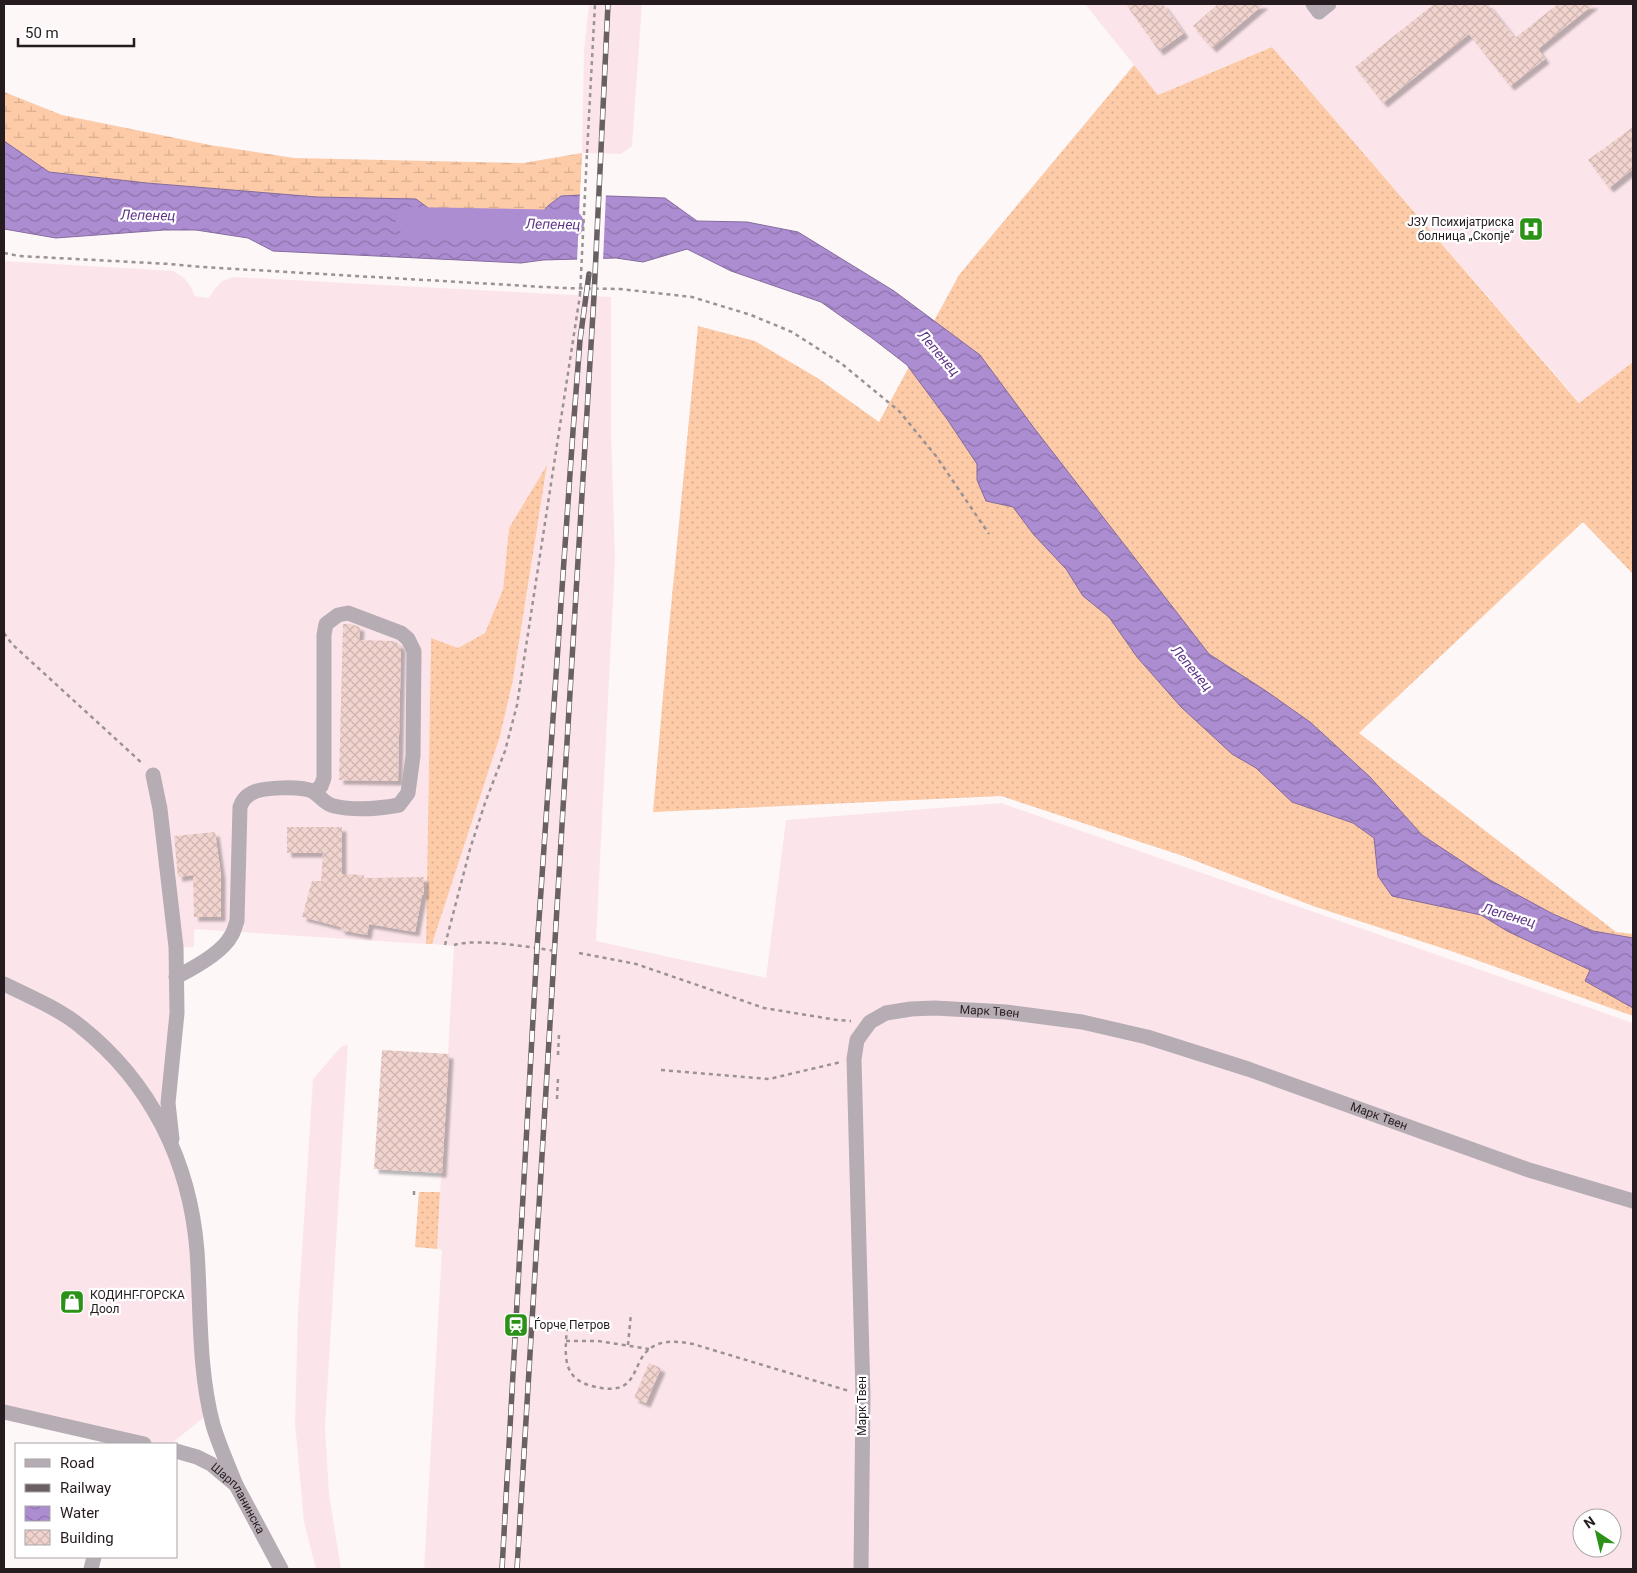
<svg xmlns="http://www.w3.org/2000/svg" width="1637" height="1573" font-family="Roboto,sans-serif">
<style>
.built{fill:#fce5ea;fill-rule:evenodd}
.grass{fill:url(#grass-dots)}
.wetland{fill:url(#wetland-marsh)}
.water{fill:url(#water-waves);stroke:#846b9c}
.pier{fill:#fdf7f8}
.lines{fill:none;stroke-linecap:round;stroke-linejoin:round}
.river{stroke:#ad8dd2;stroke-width:28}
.building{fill:url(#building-cross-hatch);filter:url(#shadow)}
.path{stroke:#9a9294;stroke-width:2.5;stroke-dasharray:4 4;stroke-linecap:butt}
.minor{stroke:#b6acb4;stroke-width:15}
.rail-casing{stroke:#696063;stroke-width:5.5}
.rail{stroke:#fff;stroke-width:4;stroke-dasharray:11;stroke-linecap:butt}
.path-bridge{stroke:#9a9294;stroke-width:2.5;stroke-dasharray:4 4;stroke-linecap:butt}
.labels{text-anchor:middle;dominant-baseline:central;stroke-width:4.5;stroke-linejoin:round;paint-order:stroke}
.poi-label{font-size:12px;fill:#261c1f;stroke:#fff;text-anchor:start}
.street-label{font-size:12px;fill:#261c1f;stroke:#fff}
.water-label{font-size:14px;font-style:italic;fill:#613689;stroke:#fff}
</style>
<defs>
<pattern id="grass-dots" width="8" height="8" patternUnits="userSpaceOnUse" patternTransform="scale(1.25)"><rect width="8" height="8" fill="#fdcba8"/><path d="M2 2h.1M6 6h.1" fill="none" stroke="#d9ae90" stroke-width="1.8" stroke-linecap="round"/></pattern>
<pattern id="wetland-marsh" width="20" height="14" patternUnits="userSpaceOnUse" patternTransform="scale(1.25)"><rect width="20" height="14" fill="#fdcba8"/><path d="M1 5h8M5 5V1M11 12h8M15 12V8" fill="none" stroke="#d9ae90"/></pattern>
<pattern id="water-waves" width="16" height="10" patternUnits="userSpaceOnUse" patternTransform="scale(1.25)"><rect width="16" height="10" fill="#ad8dd2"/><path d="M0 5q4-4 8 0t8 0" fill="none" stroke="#8d72aa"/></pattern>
<pattern id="building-cross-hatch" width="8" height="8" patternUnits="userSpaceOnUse" patternTransform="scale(1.25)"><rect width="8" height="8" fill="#f2d4cf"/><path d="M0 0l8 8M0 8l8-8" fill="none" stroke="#cfb5b1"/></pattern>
<filter id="shadow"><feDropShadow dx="4.5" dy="4.5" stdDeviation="1" flood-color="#0004"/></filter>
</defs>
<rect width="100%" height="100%" fill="#fdf7f8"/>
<g class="built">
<polygon points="589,4 642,4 632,146 621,154 582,153 584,51"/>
<polygon points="1085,4 1633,4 1633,362 1580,403 1272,47 1158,95"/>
<path d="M4,261L173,271L184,278L191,287L195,296L209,298L213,291L222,281L233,277L611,297V430L615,560L596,941L766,978L786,820L1001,803L1633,1023V1569H424L442,1250L437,1249L454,946L432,944L500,736L513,680L547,466L509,528L503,589L485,633L458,648L431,639L426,944L194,929V947L176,948L168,1103L184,1176L209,1406L203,1418L171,1444H144L4,1412ZM1582,1518H1612V1548H1582Z"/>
<polygon points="348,1044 325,1427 329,1494 341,1569 316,1569 304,1522 295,1423 298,1313 313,1079 341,1047"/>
</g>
<g class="grass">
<polygon points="1272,47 1579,403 1633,362 1633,574 1583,522 1359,733 1616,932 1633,934 1633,1016 1451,951 1313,906 1183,856 1001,796 653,812 668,638 698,326 755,341 819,379 879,422 959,275 1134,65 1158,95"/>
<polygon points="547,465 513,680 500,736 432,944 426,944 431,638 458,648 485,633 503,589 509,528"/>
<polygon points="419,1192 440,1192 437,1249 415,1247"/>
</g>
<polygon class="wetland" points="4,92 62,115 210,145 294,158 523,163 582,153 580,195 561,196 549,205 526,230 461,232 415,199 317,197 147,183 49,172 4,142"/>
<polygon class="water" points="4,141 49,172 147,183 317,197 416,199 461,232 526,230 549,205 561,196 580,195 665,198 697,221 747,222 798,232 894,291 980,355 1034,428 1209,654 1266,691 1310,722 1370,777 1422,835 1490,880 1553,914 1593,931 1633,938 1633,1008 1585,981 1590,970 1507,931 1481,915 1392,896 1378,876 1374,838 1353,823 1292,802 1256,768 1232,754 1181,707 1137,657 1109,617 1083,596 1066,569 1034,535 1013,507 986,501 977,480 977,464 947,419 907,365 872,338 821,302 731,271 687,249 643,262 616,258 543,260 521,263 273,251 248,238 196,230 164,230 56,238 4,229"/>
<polygon class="pier" points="580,192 606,193 603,261 577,262"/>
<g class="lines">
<polyline class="river" points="410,221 570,224"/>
</g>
<g class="building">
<polygon points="1126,4 1163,4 1184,33 1159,51"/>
<polygon points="1218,4 1264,4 1212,48 1193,26"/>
<polygon points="1434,4 1488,4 1515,38 1558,4 1594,4 1538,49 1545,59 1510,86 1469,34 1383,103 1355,67"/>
<polygon points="1633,127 1633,169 1609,188 1588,160"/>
<polygon points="343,624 351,624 360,627 359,640 395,641 401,646 398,781 339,780"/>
<polygon points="287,827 342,827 342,874 364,875 364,878 424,877 424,895 422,895 415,932 369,924 367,935 340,930 341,927 302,917 312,881 321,881 323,853 287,853"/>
<polygon points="215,832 221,875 221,917 194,917 193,875 178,877 174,836"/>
<polygon points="382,1050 449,1054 442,1173 374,1169"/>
<polygon points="649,1363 661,1368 646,1403 634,1398"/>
</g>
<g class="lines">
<g class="path">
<polyline points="587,153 595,4"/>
<polyline points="4,253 19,256 170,264 202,267 562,288 620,289 692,297 751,315 792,332 842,364 899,411 936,456 989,534"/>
<polyline points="4,633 12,644 143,764"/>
<polyline points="445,945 470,849 485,803 505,751 517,705 580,295"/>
<path d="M454,945C477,938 530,947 555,951"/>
<polyline points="579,953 636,964 764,1008 837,1020 851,1021"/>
<polyline points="558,1055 559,1034"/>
<polyline points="661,1070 769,1079 841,1062"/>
<polyline points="557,1099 558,1078"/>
<polyline points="414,1195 414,1191"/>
<polyline points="557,1327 573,1327"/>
<path d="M567,1327C565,1356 561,1380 596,1387C604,1389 615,1390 623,1386C632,1381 635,1371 640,1361C651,1339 672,1340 693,1344L849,1391"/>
<polyline points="566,1341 598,1341 649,1349"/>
<polyline points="628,1345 631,1313"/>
</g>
<g class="minor">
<polyline points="1313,4 1319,12 1329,4"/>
<polyline points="153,775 160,809 176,947 177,1013 168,1103 172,1139"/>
<path d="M176,977C192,969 222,953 231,936C234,932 235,926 237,921L240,807C242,801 246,796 252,793C263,787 301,786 312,791C320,795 324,804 334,806C355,811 377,809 399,805L408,793L413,756L414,651L408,639L401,633L348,613L338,615L326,624L324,635V778L321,786L314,792"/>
<path d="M4,984C27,995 61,1010 80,1026C151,1082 190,1162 197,1251C201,1309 198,1368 213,1425C219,1445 228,1465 236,1485"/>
<polyline points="4,1412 144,1444"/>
<path id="s1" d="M176,1451L197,1457L211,1464L236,1485L281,1569"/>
<polyline points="91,1569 94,1557"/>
<path id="s2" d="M861,1569L863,1395L854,1059L857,1040L870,1022L886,1013L911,1009L935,1008L1006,1012L1082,1022L1147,1037L1248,1069L1529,1170L1633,1201"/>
</g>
<defs>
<g id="rail">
<polyline points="502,1569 537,948 573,431 580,340 589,274"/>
<polyline points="517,1569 594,296 608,4"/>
</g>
</defs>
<use href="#rail" class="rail-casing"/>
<use href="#rail" class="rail"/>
<polyline class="path-bridge" points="580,295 587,153"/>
</g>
<defs>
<symbol id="hospital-square" viewBox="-11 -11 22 22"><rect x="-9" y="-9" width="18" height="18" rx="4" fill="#2b9217" stroke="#fff"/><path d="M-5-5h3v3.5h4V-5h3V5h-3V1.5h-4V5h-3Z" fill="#fff"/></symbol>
<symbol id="shop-square" viewBox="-11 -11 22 22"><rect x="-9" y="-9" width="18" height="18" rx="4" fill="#2b9217" stroke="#fff"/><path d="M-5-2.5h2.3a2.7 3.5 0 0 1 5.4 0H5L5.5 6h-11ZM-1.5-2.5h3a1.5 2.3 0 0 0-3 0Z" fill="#fff"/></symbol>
<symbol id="station-square" viewBox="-11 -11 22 22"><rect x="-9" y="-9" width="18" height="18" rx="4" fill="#2b9217" stroke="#fff"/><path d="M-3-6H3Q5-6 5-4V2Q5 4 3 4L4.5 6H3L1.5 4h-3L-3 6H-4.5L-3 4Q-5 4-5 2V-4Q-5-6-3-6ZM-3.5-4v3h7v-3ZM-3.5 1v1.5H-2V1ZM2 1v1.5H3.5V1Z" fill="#fff"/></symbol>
</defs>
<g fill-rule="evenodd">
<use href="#hospital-square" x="1517" y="215" width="28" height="28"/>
<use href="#shop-square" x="58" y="1288" width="28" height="28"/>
<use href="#station-square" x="502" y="1311" width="28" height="28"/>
</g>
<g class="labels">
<g class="poi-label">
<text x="1514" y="222" text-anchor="end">ЈЗУ Психијатриска<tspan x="1514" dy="14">болница „Скопје“</tspan></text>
<text x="90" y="1295">КОДИНГ-ГОРСКА<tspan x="90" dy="14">Доол</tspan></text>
<text x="534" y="1325">Ѓорче Петров</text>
</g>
<g class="street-label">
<text stroke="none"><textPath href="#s2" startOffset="674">Марк Твен</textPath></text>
<text stroke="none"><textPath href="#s2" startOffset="1079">Марк Твен</textPath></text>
<text transform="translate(862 1406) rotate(-90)">Марк Твен</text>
<text stroke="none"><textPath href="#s1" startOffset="82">Шарпланинска</textPath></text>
</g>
<g class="water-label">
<text transform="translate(148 215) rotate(1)">Лепенец</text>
<text transform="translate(553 224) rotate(1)">Лепенец</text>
<text transform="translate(939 353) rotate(49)">Лепенец</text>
<text transform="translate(1192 668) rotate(50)">Лепенец</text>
<text transform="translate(1509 915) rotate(16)">Лепенец</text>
</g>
</g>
<rect width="1637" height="1573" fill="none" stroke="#261c1f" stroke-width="10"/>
<rect x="15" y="1443" width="162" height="115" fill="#ffffff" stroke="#a8a4a5"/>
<rect x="25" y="1459" width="25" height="8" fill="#b6acb4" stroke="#a8a4a5"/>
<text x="60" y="1468" font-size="15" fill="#261c1f">Road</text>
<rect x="25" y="1484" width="25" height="8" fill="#696063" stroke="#a8a4a5"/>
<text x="60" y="1493" font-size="15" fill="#261c1f">Railway</text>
<rect x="25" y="1506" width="25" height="15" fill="url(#water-waves)" stroke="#a8a4a5"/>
<text x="60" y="1518" font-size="15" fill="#261c1f">Water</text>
<rect x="25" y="1530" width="25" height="15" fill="url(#building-cross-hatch)" stroke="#a8a4a5"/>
<text x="60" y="1543" font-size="15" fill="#261c1f">Building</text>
<g transform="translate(1597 1533) rotate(325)"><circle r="24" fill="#ffffff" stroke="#a8a4a5"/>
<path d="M0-4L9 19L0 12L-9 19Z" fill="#2b9217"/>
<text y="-8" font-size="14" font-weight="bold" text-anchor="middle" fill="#261c1f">N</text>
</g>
<path d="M18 38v8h116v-8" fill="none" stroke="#261c1f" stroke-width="2.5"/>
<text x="25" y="38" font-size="15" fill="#261c1f" stroke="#ffffff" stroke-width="4" paint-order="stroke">50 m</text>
</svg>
